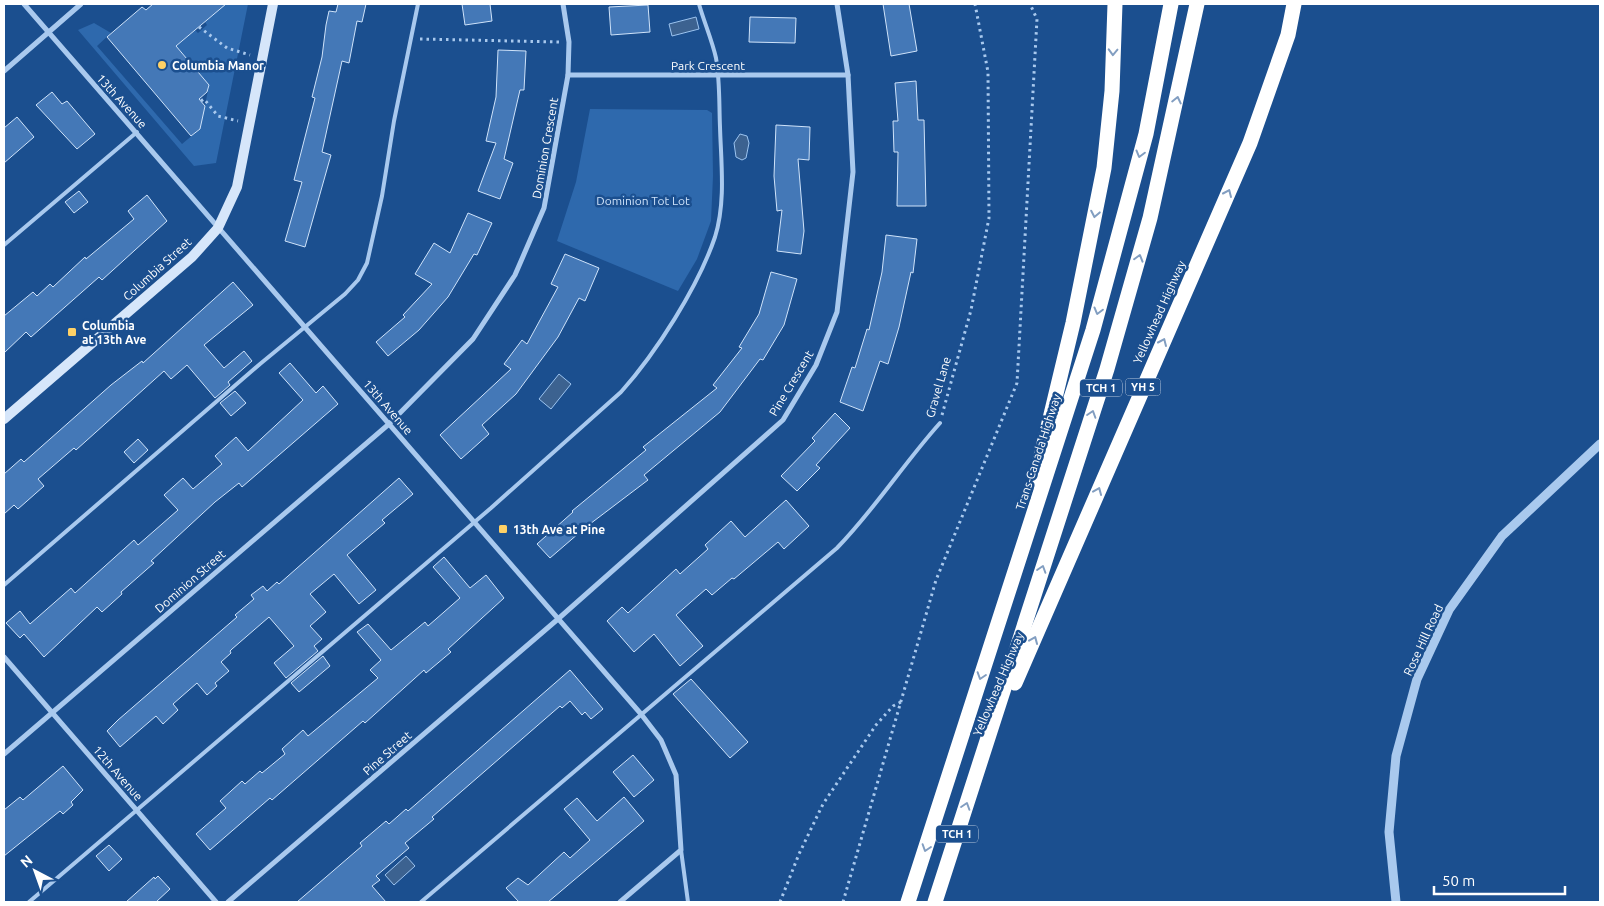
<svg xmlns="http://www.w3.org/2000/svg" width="1604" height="906" font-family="Ubuntu,sans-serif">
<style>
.green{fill:#2e69ad}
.water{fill:#3c6290;stroke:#9cc4f0}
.building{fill:#4478b7;stroke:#cfe3fa}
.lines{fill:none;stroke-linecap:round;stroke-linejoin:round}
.path{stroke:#a9c9ee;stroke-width:3;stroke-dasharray:2.5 4;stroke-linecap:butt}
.service{stroke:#a9c9ee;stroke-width:4}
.minor{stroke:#a9c9ee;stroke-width:5}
.tertiary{stroke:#a9c9ee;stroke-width:9}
.secondary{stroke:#d6e6fa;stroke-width:10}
.motorway{stroke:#fff;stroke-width:15}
.oneway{stroke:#829ec1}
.poi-dot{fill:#ffd166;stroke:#1b4f8f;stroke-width:2}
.labels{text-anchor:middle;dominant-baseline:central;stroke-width:5;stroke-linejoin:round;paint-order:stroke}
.shield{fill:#1b4f8f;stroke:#bbcadd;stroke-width:1}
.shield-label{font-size:11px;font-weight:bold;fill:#fff}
.poi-label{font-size:12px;font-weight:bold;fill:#fff;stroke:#1b4f8f;text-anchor:start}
.street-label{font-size:12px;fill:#fff;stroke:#1b4f8f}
.park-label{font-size:12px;fill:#cfe3fa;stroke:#1b4f8f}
</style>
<rect width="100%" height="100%" fill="#1b4f8f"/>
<g class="green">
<polygon points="224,4 248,4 216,163 194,166 78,30 94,23 111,33 97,46 182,144 200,129 200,110 205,106 209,85 176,46 195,30 198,33 207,25 205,22"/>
<polygon points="590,109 707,110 712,113 713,176 711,221 697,259 678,291 557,241 576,182"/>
</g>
<g class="water">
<polygon points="696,17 699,29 672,36 669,24"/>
<polygon points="740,134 747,136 749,143 746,158 742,160 736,157 734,143"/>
<polygon points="559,374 571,384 551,409 539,399"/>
<polygon points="406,856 415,866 394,885 385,875"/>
</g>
<g class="building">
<polygon points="153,4 226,4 176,46 209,85 207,92 199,99 205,106 200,129 191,136 107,37 142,7 146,10"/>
<polygon points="338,4 366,4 362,22 357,21 349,63 342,61 322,152 331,155 305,247 285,241 302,182 294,180 315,98 312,97 322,57 326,25 329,11 336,12"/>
<polygon points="462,4 490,4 492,21 465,25"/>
<polygon points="883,4 909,4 917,51 891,56"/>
<polygon points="648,5 650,32 611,35 609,7"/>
<polygon points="750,17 796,18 795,43 749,42"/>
<polygon points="498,50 526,51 524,90 520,90 504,159 513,163 500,199 478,191 496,143 486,141 496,97"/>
<polygon points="916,81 918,120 924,120 926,206 897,206 898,152 894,152 893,121 898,121 895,83"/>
<polygon points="52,92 62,104 67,101 95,134 77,149 36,105"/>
<polygon points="17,117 34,137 4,163 4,128"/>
<polygon points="776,125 810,127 809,160 798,159 804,231 801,254 777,251 782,210 777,211 774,176"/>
<polygon points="79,191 88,202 74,213 65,202"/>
<polygon points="147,195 167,221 102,280 99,277 31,337 26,332 4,353 4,316 33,292 37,296 50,284 53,287 85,257 86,259 134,219 128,211"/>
<polygon points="468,213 492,223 477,255 474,254 448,297 419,330 388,356 376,342 405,317 403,315 432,284 415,274 434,243 450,253"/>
<polygon points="886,235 917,239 913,273 911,272 899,327 888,364 880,361 863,411 840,402 852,367 855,368 867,329 869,330 882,272"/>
<polygon points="565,254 599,268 585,301 579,298 558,337 516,394 482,425 489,434 461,459 440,435 511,369 504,364 522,340 527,344 558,287 551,284"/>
<polygon points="771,272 797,279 784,325 763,360 760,359 720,412 644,475 648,480 586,527 550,558 537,544 573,512 572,511 646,450 643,447 717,388 713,385 742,348 739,347 759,314"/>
<polygon points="233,282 253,305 204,345 224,368 244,351 252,361 228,382 230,385 215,398 187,365 171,379 164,371 76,450 74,448 38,479 44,486 18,509 14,505 4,514 4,474 21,459 24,462 111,385 142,361 143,363"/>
<polygon points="290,363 316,393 323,386 338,404 242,487 239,483 215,502 151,561 154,563 121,592 122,594 102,612 97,607 44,657 24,634 20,638 6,623 20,611 30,624 71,588 75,593 134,540 138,545 178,510 164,495 183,478 193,489 222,464 215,456 236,437 248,451 303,400 279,373"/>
<polygon points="235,391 246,403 231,416 220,403"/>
<polygon points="835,413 850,428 816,465 820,468 797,491 781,476 815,441 812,438"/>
<polygon points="138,439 148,450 134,463 124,452"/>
<polygon points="399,478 413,494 382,520 385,523 347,555 376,590 359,604 334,574 310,594 326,612 310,626 322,639 314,646 318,651 286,678 274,663 294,646 269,617 232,649 230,651 231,653 221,662 229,671 215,683 217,686 207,695 197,683 173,704 178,710 163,724 156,716 120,747 107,731 118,720 237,617 235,615 254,599 251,595 263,586 267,591 277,582 279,584"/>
<polygon points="786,500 809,526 784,549 778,542 734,579 732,578 712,595 706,589 676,615 703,646 680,666 654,634 634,652 607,621 622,607 628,613 676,569 680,574 708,549 705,545 731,521 745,537"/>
<polygon points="444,557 470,588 486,575 504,598 448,649 451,652 426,673 424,670 365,723 363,721 272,800 270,798 210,850 196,834 226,808 220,801 242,781 245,784 260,771 262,773 285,754 282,749 303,730 308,736 378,678 370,670 381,660 357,632 368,624 391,650 425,622 428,626 460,598 433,567"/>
<polygon points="323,656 330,666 299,692 291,683"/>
<polygon points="570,670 603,709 591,719 585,712 582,715 570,701 562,708 560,706 432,817 434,819 405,843 409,848 376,876 380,880 372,886 386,902 297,902 362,846 360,843 386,821 389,824 406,809 408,811"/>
<polygon points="691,679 748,742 730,758 673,694"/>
<polygon points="633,755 654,780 634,797 613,772"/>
<polygon points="63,766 83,790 71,802 73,805 63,814 60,811 4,856 4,810 20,797 23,800"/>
<polygon points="624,797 644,821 548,902 519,902 506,888 518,878 528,885 564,852 570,858 590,840 564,809 577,798 597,821"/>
<polygon points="109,845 122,859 109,871 96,856"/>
<polygon points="158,876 170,889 156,902 126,902 154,877 155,879"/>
</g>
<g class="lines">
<g class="path">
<polyline points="199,27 227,48 250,55"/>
<polyline points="420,39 559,42"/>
<polyline points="201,101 204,99 218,116 238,121"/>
<polyline points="942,415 971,310 989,218 988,72 975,4"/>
<polyline points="780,902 799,854 823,804 876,725 893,706 901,702"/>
<polyline points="843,902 936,580 1017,383 1037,19 1030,4"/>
</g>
<g class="service">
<polyline points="4,245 137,132"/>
<polyline points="4,585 260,364 345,294 358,280 367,263 382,196 394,121 418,4"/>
<polyline points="681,850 688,902"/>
<path d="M29,902L491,508L621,392C656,353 698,287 715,237C726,202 721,162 720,127C719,104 720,81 716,58C712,40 704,22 699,4"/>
<path d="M421,902L837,548C875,509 904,463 940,423"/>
</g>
<g class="minor">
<polyline points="24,4 641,714 661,740 676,775 681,850 620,902"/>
<polyline points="4,71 81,4"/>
<polyline points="568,75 848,75"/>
<polyline points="4,657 216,902"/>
<polyline points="4,754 389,424 473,339 515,275 544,208 568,75 569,42 563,4"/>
<polyline points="228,902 558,619 783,420 816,365 837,312 853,172 848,75 837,4"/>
</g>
<polyline class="tertiary" points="1396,902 1389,832 1396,756 1417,679 1449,610 1502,536 1600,444"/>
<polyline class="secondary" points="4,419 192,257 218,228 237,187 273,4"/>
<g class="motorway">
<polyline points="1035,481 1073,323 1104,168 1112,91 1115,4"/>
<polyline points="1015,683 1250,143 1288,35 1294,4"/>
<polyline points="908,902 1093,330 1146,134 1171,4"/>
<polyline points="935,902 1107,369 1150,218 1197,4"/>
</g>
</g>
<defs><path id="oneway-chevron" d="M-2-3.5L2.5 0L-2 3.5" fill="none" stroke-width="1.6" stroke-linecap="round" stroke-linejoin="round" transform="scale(1.25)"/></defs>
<g class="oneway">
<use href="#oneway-chevron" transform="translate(1113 52) rotate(92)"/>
<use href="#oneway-chevron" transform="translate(1177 100) rotate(-77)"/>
<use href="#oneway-chevron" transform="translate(1140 154) rotate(105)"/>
<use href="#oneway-chevron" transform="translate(1228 193) rotate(-66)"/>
<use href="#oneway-chevron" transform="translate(1095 214) rotate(101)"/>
<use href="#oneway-chevron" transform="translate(1139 258) rotate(-74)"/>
<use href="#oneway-chevron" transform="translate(1098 311) rotate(105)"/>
<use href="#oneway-chevron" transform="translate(1163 342) rotate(-66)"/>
<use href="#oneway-chevron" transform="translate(1092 414) rotate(-72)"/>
<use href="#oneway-chevron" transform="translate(1098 491) rotate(-67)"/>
<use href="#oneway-chevron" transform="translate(1042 569) rotate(-72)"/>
<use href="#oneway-chevron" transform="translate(1034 640) rotate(-67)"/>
<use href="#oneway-chevron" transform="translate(981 676) rotate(108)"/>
<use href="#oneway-chevron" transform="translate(966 806) rotate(-72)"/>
<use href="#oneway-chevron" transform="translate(926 848) rotate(108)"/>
</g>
<g class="poi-dot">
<circle cx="162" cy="65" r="5"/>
<rect x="67" y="327" width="10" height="10" rx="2.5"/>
<rect x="498" y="524" width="10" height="10" rx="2.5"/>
</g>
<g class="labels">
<g class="shield">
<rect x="1125.5" y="378.5" width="35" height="17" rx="4"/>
<rect x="1080" y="379.5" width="42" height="17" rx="4"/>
<rect x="936" y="825.5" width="42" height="17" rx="4"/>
</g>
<g class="shield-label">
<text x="1143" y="387">YH 5</text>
<text x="1101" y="388">TCH 1</text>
<text x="957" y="834">TCH 1</text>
</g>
<g class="poi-label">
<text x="172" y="65">Columbia Manor</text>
<text x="82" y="325">Columbia<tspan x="82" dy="14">at 13th Ave</tspan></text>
<text x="513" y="529">13th Ave at Pine</text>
</g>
<g class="street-label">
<text x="708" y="65">Park Crescent</text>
<text transform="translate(122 101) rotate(48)">13th Avenue</text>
<text transform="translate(545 148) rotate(-80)">Dominion Crescent</text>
<text transform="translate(157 269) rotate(-42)">Columbia Street</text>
<text transform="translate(1159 312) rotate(-66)">Yellowhead Highway</text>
<text transform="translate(791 383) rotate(-59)">Pine Crescent</text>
<text transform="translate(938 387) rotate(-74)">Gravel Lane</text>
<text transform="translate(388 407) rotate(49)">13th Avenue</text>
<text transform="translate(1038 452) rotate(-72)">Trans-Canada Highway</text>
<text transform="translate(190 581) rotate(-41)">Dominion Street</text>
<text transform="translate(1423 640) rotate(-65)">Rose Hill Road</text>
<text transform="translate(998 684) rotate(-67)">Yellowhead Highway</text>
<text transform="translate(387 753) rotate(-41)">Pine Street</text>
<text transform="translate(118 773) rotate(49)">12th Avenue</text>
</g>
<g class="park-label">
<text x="643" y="200">Dominion Tot Lot</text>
</g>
</g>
<rect width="1604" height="906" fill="none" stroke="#ffffff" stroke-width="10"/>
<g transform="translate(35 871) rotate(319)" stroke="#1b4f8f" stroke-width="4" paint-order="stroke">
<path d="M0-4L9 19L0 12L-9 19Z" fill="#ffffff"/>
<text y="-8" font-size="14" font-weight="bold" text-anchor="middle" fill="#ffffff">N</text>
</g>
<path d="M1434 886v8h131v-8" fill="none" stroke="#ffffff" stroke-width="2.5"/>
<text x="1442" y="886" font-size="15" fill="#ffffff" stroke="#1b4f8f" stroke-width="4" paint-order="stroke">50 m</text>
</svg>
